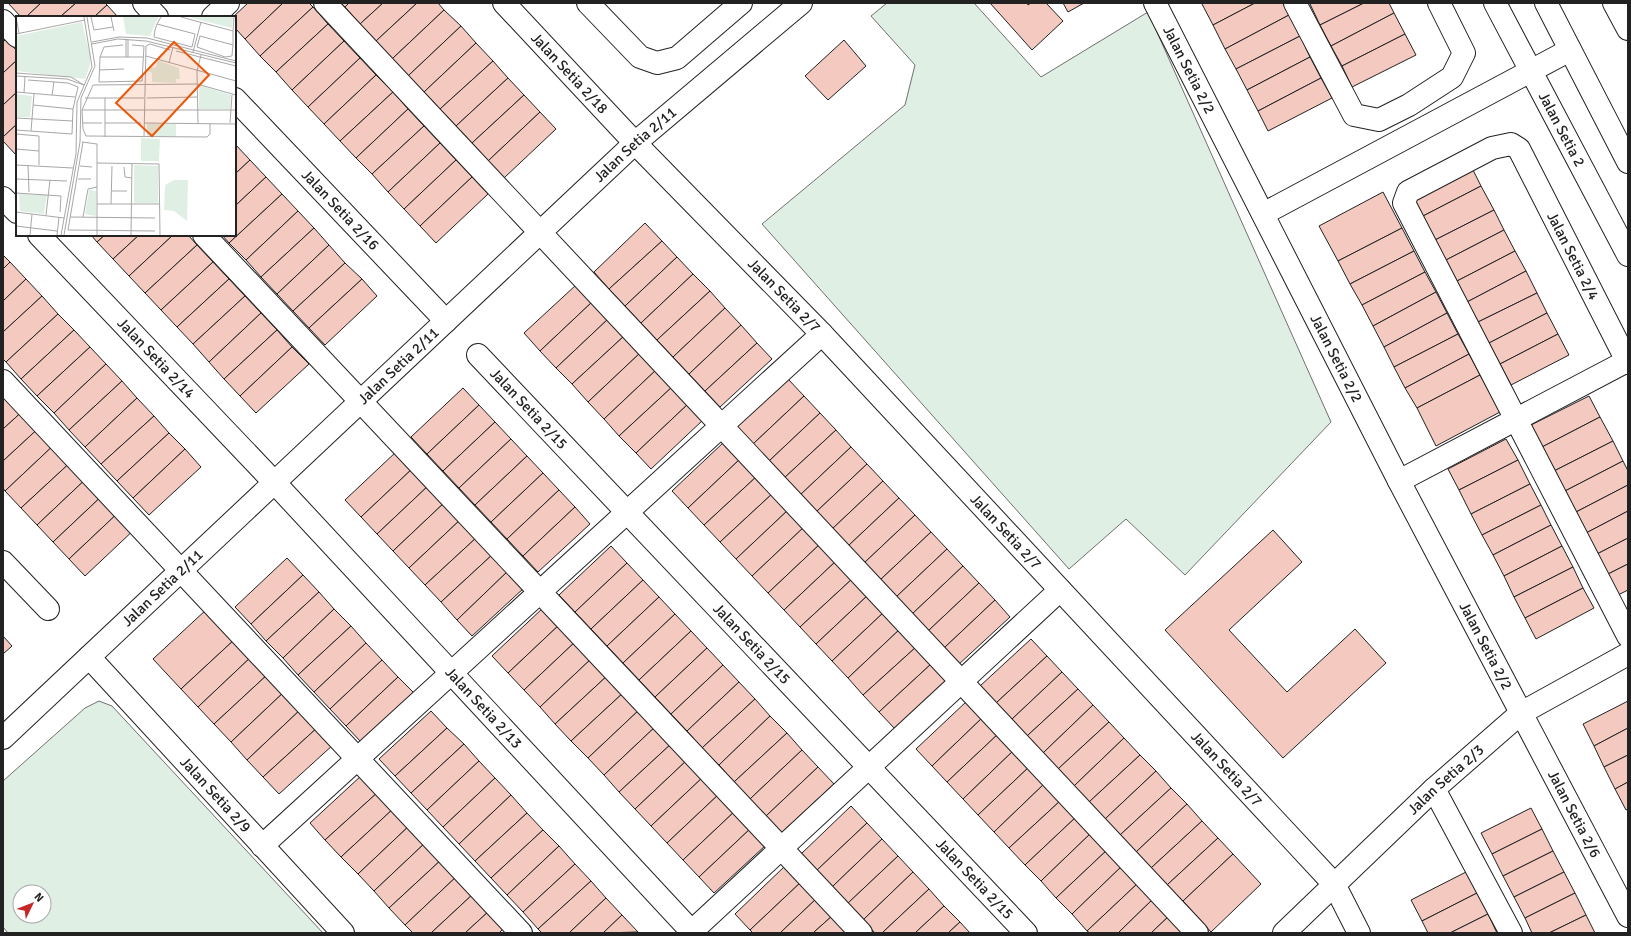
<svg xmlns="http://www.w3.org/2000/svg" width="1631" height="936" font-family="Signika,sans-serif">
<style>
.green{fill:#e0efe3;stroke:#6f6f6f;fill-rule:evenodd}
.building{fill:#f3c9c0;stroke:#222}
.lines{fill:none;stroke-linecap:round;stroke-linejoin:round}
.minor-casing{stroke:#222;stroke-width:24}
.minor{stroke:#fff;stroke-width:22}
.labels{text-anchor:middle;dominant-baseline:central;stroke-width:3;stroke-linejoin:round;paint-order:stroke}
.street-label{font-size:15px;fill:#222;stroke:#fff}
.inset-road{fill:none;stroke:#a7a7a7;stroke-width:1}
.view{fill:#e8590c;fill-opacity:0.15;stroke:#e8590c;stroke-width:2}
.inset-edge{fill:none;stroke:#222;stroke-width:2}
</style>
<rect width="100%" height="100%" fill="#fff"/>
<g class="green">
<polygon points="887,3 974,3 1041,77 1148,12 1331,422 1185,575 1126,519 1069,569 762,224 905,105 915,65 871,16"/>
<path d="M99,701L112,706L323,933H8L3,927V781L85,708ZM20,892H44V916H20Z"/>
</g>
<g class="building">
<polygon points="8,3 41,3 26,17 21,17"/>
<polygon points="41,3 76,3 60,17 26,17"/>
<polygon points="76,3 105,3 107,5 94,17 60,17"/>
<polygon points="248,3 283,3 245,39 235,28 235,17 233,17"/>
<polygon points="283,3 309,3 313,7 260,56 245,39"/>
<polygon points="340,3 349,3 345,7"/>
<polygon points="349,3 383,3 360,24 345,7"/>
<polygon points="383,3 417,3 376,41 360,24"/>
<polygon points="417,3 438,3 444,10 392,59 376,41"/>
<polygon points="990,3 1027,3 1028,5 1031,3 1046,3 1063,21 1032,50"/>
<polygon points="1063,3 1084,3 1068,12"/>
<polygon points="1203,3 1255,3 1213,25 1202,4"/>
<polygon points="1255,3 1283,3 1289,15 1225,49 1213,25"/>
<polygon points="1313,3 1364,3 1320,25 1310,4"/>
<polygon points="1364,3 1389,3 1394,13 1331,46 1320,25"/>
<polygon points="107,5 118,17 94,17"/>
<polygon points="313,7 328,24 276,72 260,56"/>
<polygon points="444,10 461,26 408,76 392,59"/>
<polygon points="1394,13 1405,34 1342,66 1331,46"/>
<polygon points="1289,15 1300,36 1236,69 1225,49"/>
<polygon points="328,24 344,41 292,90 276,72"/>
<polygon points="461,26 476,43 424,92 408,76"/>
<polygon points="1405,34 1416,55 1352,87 1342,66"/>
<polygon points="1300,36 1310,57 1247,90 1236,69"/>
<polygon points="6,39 17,51 17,60 3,73 3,42"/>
<polygon points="844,40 866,66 828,100 805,76"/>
<polygon points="344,41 360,58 308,107 292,90"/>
<polygon points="476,43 493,61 440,109 424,92"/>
<polygon points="1310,57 1321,78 1258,111 1247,90"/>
<polygon points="360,58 376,75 324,124 308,107"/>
<polygon points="17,60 17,92 3,105 3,73"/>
<polygon points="493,61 508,78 456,126 440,109"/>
<polygon points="376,75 393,92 340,141 324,124"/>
<polygon points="508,78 524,95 472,143 456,126"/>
<polygon points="1321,78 1332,98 1268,131 1258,111"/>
<polygon points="17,92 17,124 3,137 3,105"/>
<polygon points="393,92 408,109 356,158 340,141"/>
<polygon points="524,95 540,112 488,161 472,143"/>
<polygon points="408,109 424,126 372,174 356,158"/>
<polygon points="540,112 556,129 504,178 488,161"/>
<polygon points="17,124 17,156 3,141 3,137"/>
<polygon points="424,126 440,143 388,192 372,174"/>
<polygon points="440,143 456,160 404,209 388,192"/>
<polygon points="235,144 250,160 235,174"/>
<polygon points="250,160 266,177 235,206 235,174"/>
<polygon points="456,160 472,177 420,226 404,209"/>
<polygon points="1470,164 1481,186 1423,216 1412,194"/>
<polygon points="266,177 282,194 229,243 222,235 235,235 235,206"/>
<polygon points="472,177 488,194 436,243 420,226"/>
<polygon points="1481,186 1494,210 1435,240 1423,216"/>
<polygon points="1383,192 1402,228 1338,261 1319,226"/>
<polygon points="282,194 298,211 246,260 229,243"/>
<polygon points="1494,210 1504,230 1446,260 1435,240"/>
<polygon points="298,211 314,228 261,277 246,260"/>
<polygon points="645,223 662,241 609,289 594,272"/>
<polygon points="314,228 329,245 277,294 261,277"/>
<polygon points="1402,228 1414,251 1350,284 1338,261"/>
<polygon points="1504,230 1515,251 1457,281 1446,260"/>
<polygon points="91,235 105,235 97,242"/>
<polygon points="105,235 139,235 113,259 97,242"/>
<polygon points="139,235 173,235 129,276 113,259"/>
<polygon points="173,235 188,235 197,245 145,293 129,276"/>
<polygon points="662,241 677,257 625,306 609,289"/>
<polygon points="197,245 213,262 161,310 145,293"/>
<polygon points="329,245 345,263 293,311 277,294"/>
<polygon points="1414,251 1425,272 1362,305 1350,284"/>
<polygon points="1515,251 1526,271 1467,302 1457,281"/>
<polygon points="3,255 10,262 3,269"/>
<polygon points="677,257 693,274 641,323 625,306"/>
<polygon points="10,262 26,279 3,301 3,269"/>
<polygon points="213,262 229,279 177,327 161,310"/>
<polygon points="345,263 362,279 309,328 293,311"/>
<polygon points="1526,271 1537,293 1478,322 1467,302"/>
<polygon points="1425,272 1436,292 1373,326 1362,305"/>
<polygon points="693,274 710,291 657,340 641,323"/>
<polygon points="26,279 42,296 3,332 3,301"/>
<polygon points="229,279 245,296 193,344 177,327"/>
<polygon points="362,279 377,296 325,345 309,328"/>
<polygon points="576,285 592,302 540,351 524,333"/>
<polygon points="710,291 725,308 673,357 657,340"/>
<polygon points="1436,292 1447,313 1384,347 1373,326"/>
<polygon points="1537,293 1547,313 1489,343 1478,322"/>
<polygon points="42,296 58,314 6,362 3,359 3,332"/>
<polygon points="245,296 261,313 209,362 193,344"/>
<polygon points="592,302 608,319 556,368 540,351"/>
<polygon points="725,308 741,325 689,374 673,357"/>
<polygon points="261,313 277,330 224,379 209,362"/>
<polygon points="1447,313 1458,334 1394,367 1384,347"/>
<polygon points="1547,313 1558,334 1500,364 1489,343"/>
<polygon points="58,314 74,330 21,379 6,362"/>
<polygon points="608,319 624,336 572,384 556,368"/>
<polygon points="741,325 757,343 705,391 689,374"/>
<polygon points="74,330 90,347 37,396 21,379"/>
<polygon points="277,330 292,347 240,396 224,379"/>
<polygon points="1458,334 1469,354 1405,388 1394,367"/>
<polygon points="1558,334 1569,355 1511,385 1500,364"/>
<polygon points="624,336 640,353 588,402 572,384"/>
<polygon points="757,343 772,359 720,407 705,391"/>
<polygon points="90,347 106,364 54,413 37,396"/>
<polygon points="292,347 309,364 256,413 240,396"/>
<polygon points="640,353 656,370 604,419 588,402"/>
<polygon points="1469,354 1480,375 1417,408 1405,388"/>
<polygon points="106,364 122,381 69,430 54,413"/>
<polygon points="656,370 672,387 619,436 604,419"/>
<polygon points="1480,375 1500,412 1436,446 1417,408"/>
<polygon points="788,379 804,396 752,445 736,427"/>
<polygon points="122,381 137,398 85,447 69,430"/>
<polygon points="672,387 688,404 636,453 619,436"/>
<polygon points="463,388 479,405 427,454 411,437"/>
<polygon points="804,396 820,413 768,462 752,445"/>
<polygon points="1589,396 1600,417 1542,447 1531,425"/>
<polygon points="3,397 26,408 3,429"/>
<polygon points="137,398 154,416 101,464 85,447"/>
<polygon points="688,404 703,420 651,469 636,453"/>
<polygon points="479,405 495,422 443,471 427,454"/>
<polygon points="26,408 42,425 3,461 3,429"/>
<polygon points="820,413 836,430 783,479 768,462"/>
<polygon points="154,416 169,433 117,481 101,464"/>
<polygon points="1600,417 1613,441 1554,471 1542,447"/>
<polygon points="495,422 511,439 459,488 443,471"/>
<polygon points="42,425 57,442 5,491 3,488 3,461"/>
<polygon points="836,430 851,447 799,496 783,479"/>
<polygon points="169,433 185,449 133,498 117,481"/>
<polygon points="511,439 527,456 475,505 459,488"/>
<polygon points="1506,439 1518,460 1459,490 1448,469"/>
<polygon points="1613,441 1623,461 1565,491 1554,471"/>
<polygon points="57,442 74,459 21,508 5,491"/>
<polygon points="724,442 740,459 688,508 672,491"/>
<polygon points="851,447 867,464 815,513 799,496"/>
<polygon points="185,449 201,467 149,515 133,498"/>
<polygon points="397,451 413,468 361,517 345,500"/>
<polygon points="527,456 543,473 491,522 475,505"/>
<polygon points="74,459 89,476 37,525 21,508"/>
<polygon points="740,459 756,477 704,525 688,508"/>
<polygon points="1518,460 1530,484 1471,514 1459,490"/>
<polygon points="1623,461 1628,471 1628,485 1576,512 1565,491"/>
<polygon points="867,464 883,481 831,530 815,513"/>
<polygon points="413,468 429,485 377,534 361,517"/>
<polygon points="543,473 559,490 507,539 491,522"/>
<polygon points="89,476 105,493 53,542 37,525"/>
<polygon points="756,477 773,493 720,542 704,525"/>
<polygon points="883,481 899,498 847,547 831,530"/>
<polygon points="1530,484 1541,505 1482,535 1471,514"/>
<polygon points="429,485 445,502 393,551 377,534"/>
<polygon points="1628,485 1628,511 1586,533 1576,512"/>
<polygon points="559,490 575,507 523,556 507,539"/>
<polygon points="105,493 121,510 69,559 53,542"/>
<polygon points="773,493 788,510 736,559 720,542"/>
<polygon points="899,498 915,515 863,564 847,547"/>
<polygon points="445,502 461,519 409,568 393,551"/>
<polygon points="1541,505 1551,525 1493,555 1482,535"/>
<polygon points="575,507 590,524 538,572 523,556"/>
<polygon points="121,510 137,527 85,576 69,559"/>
<polygon points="788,510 804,527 752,576 736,559"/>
<polygon points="1628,511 1628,538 1597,554 1586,533"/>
<polygon points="915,515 931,532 879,581 863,564"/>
<polygon points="461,519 477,537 425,585 409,568"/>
<polygon points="1551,525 1562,546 1504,576 1493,555"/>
<polygon points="804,527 820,544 768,593 752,576"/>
<polygon points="1273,530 1302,562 1229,630 1287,692 1355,629 1386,663 1283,758 1165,630"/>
<polygon points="931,532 947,549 895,598 879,581"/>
<polygon points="477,537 493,554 441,602 425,585"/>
<polygon points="1628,538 1628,564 1608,574 1597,554"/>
<polygon points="820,544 836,561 784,610 768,593"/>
<polygon points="611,546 627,563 575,612 559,595"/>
<polygon points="1562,546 1573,567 1514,597 1504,576"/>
<polygon points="947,549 963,566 911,615 895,598"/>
<polygon points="493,554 509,570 457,620 441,602"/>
<polygon points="287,558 303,575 251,624 235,607"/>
<polygon points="836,561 852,579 800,627 784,610"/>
<polygon points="627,563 643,580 591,629 575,612"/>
<polygon points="1628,564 1628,590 1618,595 1608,574"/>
<polygon points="963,566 979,583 927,632 911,615"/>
<polygon points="1573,567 1583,588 1525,618 1514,597"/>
<polygon points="509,570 525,587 472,636 457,620"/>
<polygon points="303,575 319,592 266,641 251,624"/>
<polygon points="852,579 868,595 816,644 800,627"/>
<polygon points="643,580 659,597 607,646 591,629"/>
<polygon points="979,583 995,600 943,649 927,632"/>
<polygon points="1583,588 1594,608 1536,639 1525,618"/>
<polygon points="319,592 334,609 283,658 266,641"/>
<polygon points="868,595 884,612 832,661 816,644"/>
<polygon points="659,597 675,614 623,663 607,646"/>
<polygon points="995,600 1010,617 958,665 943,649"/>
<polygon points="544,607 560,624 508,673 492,656"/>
<polygon points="207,609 235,639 181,689 153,659"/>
<polygon points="334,609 351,626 298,675 283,658"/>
<polygon points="884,612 900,629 848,678 832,661"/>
<polygon points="675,614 691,631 639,680 623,663"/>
<polygon points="560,624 576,641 524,690 508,673"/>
<polygon points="351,626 366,643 314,692 298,675"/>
<polygon points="900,629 916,647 863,695 848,678"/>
<polygon points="691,631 707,648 655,697 639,680"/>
<polygon points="3,636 12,646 3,654"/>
<polygon points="235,639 252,656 198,707 181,689"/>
<polygon points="1031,639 1047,656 996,703 980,686"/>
<polygon points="576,641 592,658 540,707 524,690"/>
<polygon points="366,643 382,660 330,709 314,692"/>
<polygon points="916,647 931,664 879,712 863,695"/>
<polygon points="707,648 723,665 671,714 655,697"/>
<polygon points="252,656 268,674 214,724 198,707"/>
<polygon points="1047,656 1062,672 1011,720 996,703"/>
<polygon points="592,658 608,675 555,724 540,707"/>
<polygon points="382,660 398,677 346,726 330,709"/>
<polygon points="931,664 947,680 895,729 879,712"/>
<polygon points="723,665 739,682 687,731 671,714"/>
<polygon points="1062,672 1078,689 1027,736 1011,720"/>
<polygon points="268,674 285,691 231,742 214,724"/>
<polygon points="608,675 624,692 571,741 555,724"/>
<polygon points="398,677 414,693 361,742 346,726"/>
<polygon points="739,682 755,699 702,748 687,731"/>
<polygon points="1078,689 1093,705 1043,753 1027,736"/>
<polygon points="285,691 301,709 247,760 231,742"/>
<polygon points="624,692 640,709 588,758 571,741"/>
<polygon points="755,699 770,716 719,765 702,748"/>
<polygon points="967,701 982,718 932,766 916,749"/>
<polygon points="1628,701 1628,728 1594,746 1583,724"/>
<polygon points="1093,705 1109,722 1058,769 1043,753"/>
<polygon points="301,709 318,727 263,777 247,760"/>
<polygon points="640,709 656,726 604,775 588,758"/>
<polygon points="431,711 447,728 395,776 379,759"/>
<polygon points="770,716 787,733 734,782 719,765"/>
<polygon points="982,718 998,734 947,782 932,766"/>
<polygon points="1109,722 1124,738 1074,786 1058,769"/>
<polygon points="656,726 672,743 619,792 604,775"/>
<polygon points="318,727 334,744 279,794 263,777"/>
<polygon points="447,728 464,744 411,793 395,776"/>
<polygon points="1628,728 1628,755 1604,767 1594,746"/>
<polygon points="787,733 802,750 750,799 734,782"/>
<polygon points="998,734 1013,751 963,799 947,782"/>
<polygon points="1124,738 1140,755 1089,802 1074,786"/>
<polygon points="672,743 687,760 635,809 619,792"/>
<polygon points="464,744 479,761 427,810 411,793"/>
<polygon points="802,750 818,767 766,816 750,799"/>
<polygon points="1013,751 1029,767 978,815 963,799"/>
<polygon points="1140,755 1156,771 1105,819 1089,802"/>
<polygon points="1628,755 1628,782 1615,789 1604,767"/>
<polygon points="687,760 703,777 651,826 635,809"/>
<polygon points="479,761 495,778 443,827 427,810"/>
<polygon points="818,767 834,784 781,833 766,816"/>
<polygon points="1029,767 1044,784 994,832 978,815"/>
<polygon points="1156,771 1171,788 1120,835 1105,819"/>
<polygon points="362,775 378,792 325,840 310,823"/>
<polygon points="703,777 719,794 667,843 651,826"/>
<polygon points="495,778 511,795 459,844 443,827"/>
<polygon points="1628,782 1628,809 1626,810 1615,789"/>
<polygon points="1044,784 1060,801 1009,848 994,832"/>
<polygon points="1171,788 1187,804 1136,852 1120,835"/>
<polygon points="378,792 394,808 341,857 325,840"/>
<polygon points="719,794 735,811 683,860 667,843"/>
<polygon points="511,795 527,813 475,861 459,844"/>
<polygon points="1060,801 1076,817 1025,865 1009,848"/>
<polygon points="1187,804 1202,821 1151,868 1136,852"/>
<polygon points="851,806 867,823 816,871 801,854"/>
<polygon points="394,808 410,825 358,874 341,857"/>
<polygon points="1531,808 1542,829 1492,854 1481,833"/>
<polygon points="735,811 751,828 699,877 683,860"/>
<polygon points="527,813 543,830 491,878 475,861"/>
<polygon points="1076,817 1091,833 1041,881 1025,865"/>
<polygon points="1202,821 1218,838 1167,885 1151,868"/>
<polygon points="867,823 882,839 832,887 816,871"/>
<polygon points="410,825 426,842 374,891 358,874"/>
<polygon points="751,828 766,845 714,893 699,877"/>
<polygon points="1542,829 1553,851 1503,876 1492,854"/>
<polygon points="543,830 559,846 507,895 491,878"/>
<polygon points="1091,833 1107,850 1056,898 1041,881"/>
<polygon points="1218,838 1233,854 1183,901 1167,885"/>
<polygon points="882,839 898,856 847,904 832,887"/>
<polygon points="426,842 442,859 389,908 374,891"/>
<polygon points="559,846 575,864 523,912 507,895"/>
<polygon points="1107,850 1122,866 1072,914 1056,898"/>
<polygon points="1553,851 1564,872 1514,897 1503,876"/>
<polygon points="1233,854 1261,884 1211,932 1183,901"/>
<polygon points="898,856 913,872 863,920 847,904"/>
<polygon points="442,859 457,876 405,925 389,908"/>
<polygon points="575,864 591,881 538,929 523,912"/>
<polygon points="785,866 801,882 750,930 735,914"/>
<polygon points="1122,866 1138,883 1087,931 1072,914"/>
<polygon points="913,872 929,889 882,933 875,933 863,920"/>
<polygon points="1466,872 1477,893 1422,921 1411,900"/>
<polygon points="1564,872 1575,893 1525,918 1514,897"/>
<polygon points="457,876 473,894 431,933 413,933 405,925"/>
<polygon points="591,881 606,898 569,933 542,933 538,929"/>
<polygon points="801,882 816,899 780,933 753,933 750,930"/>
<polygon points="1138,883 1153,899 1118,933 1090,933 1087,931"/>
<polygon points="929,889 944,906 915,933 882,933"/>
<polygon points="1477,893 1488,914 1450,933 1428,933 1422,921"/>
<polygon points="1575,893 1586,915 1549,933 1532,933 1525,918"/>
<polygon points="473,894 489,911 465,933 431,933"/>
<polygon points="606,898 622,915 603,933 569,933"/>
<polygon points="816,899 832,916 813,933 780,933"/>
<polygon points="1153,899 1169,916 1151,933 1118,933"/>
<polygon points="944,906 960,922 948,933 915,933"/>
<polygon points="489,911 505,927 499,933 465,933"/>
<polygon points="1488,914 1497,933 1450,933"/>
<polygon points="622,915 638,932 603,933"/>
<polygon points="1586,915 1595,933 1549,933"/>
<polygon points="832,916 846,933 813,933"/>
<polygon points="1169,916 1185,933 1151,933"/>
<polygon points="960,922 970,933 948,933"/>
</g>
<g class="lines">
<defs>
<g id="minor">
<polyline points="144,3 157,17"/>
<polyline points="325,3 1197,933"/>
<path id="s1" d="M504,3L635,143L822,334L1334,884L1359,933"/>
<polyline points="588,3 640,57 657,63 677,58 741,3"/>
<path id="s2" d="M1155,3L1399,481L1628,916"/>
<polyline points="1295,3 1354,115 1379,120 1409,105 1452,77 1464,53 1439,3"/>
<path id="s3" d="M1495,3L1628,255"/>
<polyline points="1546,3 1628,162"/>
<polyline points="1614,3 1628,29"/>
<polyline points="213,17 228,3"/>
<polyline points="3,21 17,36"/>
<path id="s4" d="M235,99L446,321"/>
<polyline points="3,198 17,212"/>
<polyline points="1263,214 1570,50"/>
<path id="s5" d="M39,235L274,482L693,933"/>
<polyline points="204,235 861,933"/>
<path id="s6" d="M478,355L1026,933"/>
<polyline points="1628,363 1519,149 1511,144 1492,148 1408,192 1404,203 1628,636"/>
<polyline points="3,381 521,933"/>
<polyline points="1399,481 1627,361"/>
<polyline points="3,562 48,609"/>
<path id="s7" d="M89,657L343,933"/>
<path id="s8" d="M3,738L635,143L801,3"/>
<polyline points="1434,789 1511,933"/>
<polyline points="262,846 822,334"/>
<polyline points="690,933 1060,590"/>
<path id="s9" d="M1284,933L1434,789L1521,713L1628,654"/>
</g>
</defs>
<use href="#minor" class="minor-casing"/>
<use href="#minor" class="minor"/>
</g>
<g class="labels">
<g class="street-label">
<text stroke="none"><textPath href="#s2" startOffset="75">Jalan Setia 2/2</textPath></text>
<text stroke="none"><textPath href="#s1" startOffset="96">Jalan Setia 2/18</textPath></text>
<text stroke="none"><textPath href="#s3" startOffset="143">Jalan Setia 2</textPath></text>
<text stroke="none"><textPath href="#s8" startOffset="867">Jalan Setia 2/11</textPath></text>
<text stroke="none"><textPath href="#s4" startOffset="153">Jalan Setia 2/16</textPath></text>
<text transform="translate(1573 256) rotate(63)">Jalan Setia 2/4</text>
<text stroke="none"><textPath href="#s1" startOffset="405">Jalan Setia 2/7</textPath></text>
<text stroke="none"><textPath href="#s5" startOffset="170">Jalan Setia 2/14</textPath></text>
<text stroke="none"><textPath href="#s2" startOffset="399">Jalan Setia 2/2</textPath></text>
<text stroke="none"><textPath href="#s8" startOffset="543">Jalan Setia 2/11</textPath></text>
<text stroke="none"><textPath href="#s6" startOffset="74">Jalan Setia 2/15</textPath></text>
<text stroke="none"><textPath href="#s1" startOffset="729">Jalan Setia 2/7</textPath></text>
<text stroke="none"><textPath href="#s8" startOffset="219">Jalan Setia 2/11</textPath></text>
<text stroke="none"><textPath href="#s6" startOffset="398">Jalan Setia 2/15</textPath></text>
<text stroke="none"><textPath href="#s2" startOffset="723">Jalan Setia 2/2</textPath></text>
<text stroke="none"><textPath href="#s5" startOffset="649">Jalan Setia 2/13</textPath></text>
<text stroke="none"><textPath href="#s1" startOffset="1053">Jalan Setia 2/7</textPath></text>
<text stroke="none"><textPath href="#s9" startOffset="223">Jalan Setia 2/3</textPath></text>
<text stroke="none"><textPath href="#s7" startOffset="187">Jalan Setia 2/9</textPath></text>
<text stroke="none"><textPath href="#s2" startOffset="913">Jalan Setia 2/6</textPath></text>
<text stroke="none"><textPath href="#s6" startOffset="722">Jalan Setia 2/15</textPath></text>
</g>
</g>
<g transform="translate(16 16)">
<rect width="220" height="220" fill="#fff"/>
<path d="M107,1H142L134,20L110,18ZM176,1H217L216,12L176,2ZM66,6L74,39V49L69,63L0,55V20ZM141,44L163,52L164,63H160V67L136,66V57L132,55V52L140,51ZM183,69L215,79L214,93H183ZM0,78L16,80L14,101H0ZM131,108H160V120H131ZM125,122L144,123L143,145H125ZM118,149L142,150V187H118ZM158,164H172L171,205L158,195L148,194L149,169ZM73,174L80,175V200L69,198ZM3,178L31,179L28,198L4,195Z" fill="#e0efe3"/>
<path class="inset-road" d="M0,1L3,17M75,1L78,14L97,11M95,1L98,15M165,1L217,15M141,8L179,18L176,31L138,21L139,14L141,8L145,1M0,18L69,4M110,23V41M76,26L103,21L131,22L220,45M76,28L102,23L130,25L220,47M107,29L88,31L84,41L83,66L126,65L128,30L116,29M217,29L184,20L181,31L209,41L216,40V39L217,29V15L218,1M160,35L220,50M177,36L185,6M130,40L220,65M84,41H127M112,41V23M153,47L157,31M83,54L108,53M0,57L55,61L68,69M0,60L51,63L68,69M0,76L59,81M8,77L9,61M36,79L38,66M69,82H128M131,82L181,81M17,89L57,93M66,94H220M0,102L57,105M67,107H86M89,107H125M128,107L220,108M214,107L216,79M182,108L181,55L185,39M194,108V118L191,121L70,120L67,113L66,94L77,69L181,68L220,79M0,114L56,118L57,93L62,71L52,67L12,64M15,115L18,78M0,118L23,120V149M89,121V82M128,121L130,30L134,28L154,34M66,126L81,128V219M67,126L52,214L139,215M0,133L23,135M81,147L143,148L144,219M0,149L57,152M12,149L13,176M64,150L76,151M108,151L109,161L116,162M0,163L51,165M62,163H75M96,175H111M0,177L45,180L44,196M81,188H144M95,188L96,150M0,196L48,202M30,199L34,164M54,201L139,202M67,201L72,173L81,171M0,210L41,215M14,219L16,198M41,219L43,201M45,219L60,138L61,86L76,51L68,1M48,219L64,126L65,82L79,50L71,1M115,219L116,148"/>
<path class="view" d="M158,26L193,59L136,120L100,87Z"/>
<rect width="220" height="220" class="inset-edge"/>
</g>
<rect width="1631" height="936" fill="none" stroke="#222222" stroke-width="8"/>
<g transform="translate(32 904) rotate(47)"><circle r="19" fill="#ffffff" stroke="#a7a7a7"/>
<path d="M0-3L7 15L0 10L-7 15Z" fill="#c62828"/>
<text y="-6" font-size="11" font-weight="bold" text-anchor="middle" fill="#222222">N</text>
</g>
</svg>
